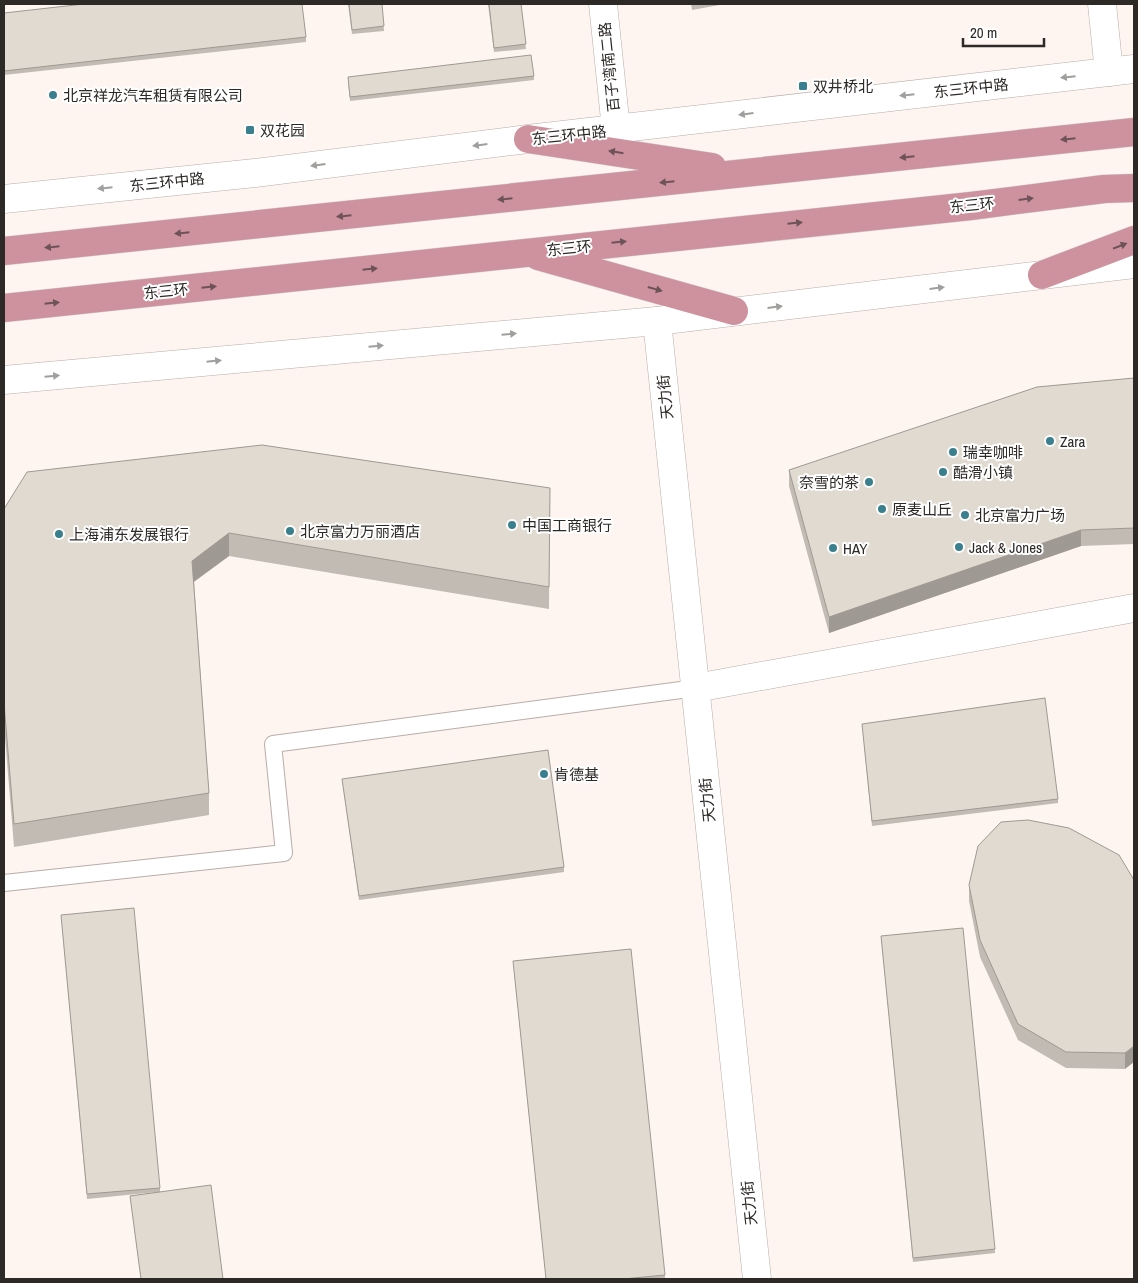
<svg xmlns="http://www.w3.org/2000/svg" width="1138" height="1283" font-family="'Archivo Narrow','Noto Sans SC',sans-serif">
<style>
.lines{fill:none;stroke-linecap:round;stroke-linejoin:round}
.service-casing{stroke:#b8ada9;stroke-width:18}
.minor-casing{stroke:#b8ada9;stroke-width:29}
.tertiary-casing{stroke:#b8ada9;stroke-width:29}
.trunk-casing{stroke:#d5d4d4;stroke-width:29}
.service{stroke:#fff;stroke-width:16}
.minor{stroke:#fff;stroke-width:28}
.tertiary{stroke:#fff;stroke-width:28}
.trunk{stroke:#ce929e;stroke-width:28}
.wall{fill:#c2bbb4}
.shaded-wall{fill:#9e9992}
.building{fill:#e1dad1;stroke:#9e9992}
.oneway{fill:#a09f9e}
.oneway2{fill:#6d5357}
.poi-dot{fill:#3a7f8d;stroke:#fff;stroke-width:2}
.labels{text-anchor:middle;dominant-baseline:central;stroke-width:4;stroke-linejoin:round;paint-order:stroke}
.street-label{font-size:15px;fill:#2d2927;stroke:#fff}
.poi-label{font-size:15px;fill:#2d2927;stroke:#fff;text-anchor:start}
</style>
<rect width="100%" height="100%" fill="#fef5f1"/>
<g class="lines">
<defs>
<polyline id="service" points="4,883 284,853 273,744 696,688"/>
<g id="minor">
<polyline points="1102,4 1109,72"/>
<polyline points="657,321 757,1279"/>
<polyline points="696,688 1134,608"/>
</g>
<g id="tertiary">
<polyline points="603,4 616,129"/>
<polyline points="4,199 255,173 528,139 1134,69"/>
<polyline points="4,380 657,321 1134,264"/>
</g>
<g id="trunk">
<polyline points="528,139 712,167"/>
<polyline points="4,251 1134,132"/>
<polyline points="538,256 734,311"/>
<polyline points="1042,275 1134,240"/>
<polyline points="4,308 971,206 1104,189 1134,188"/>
</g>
</defs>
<use href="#service" class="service-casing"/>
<use href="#minor" class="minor-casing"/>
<use href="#tertiary" class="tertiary-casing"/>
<use href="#trunk" class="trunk-casing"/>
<use href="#service" class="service"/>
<use href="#minor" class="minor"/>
<use href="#tertiary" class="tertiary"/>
<use href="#trunk" class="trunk"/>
</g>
<g class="wall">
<polygon points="348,4 382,4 384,31 352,34"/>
<polygon points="488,4 521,4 526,49 494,52"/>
<polygon points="691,4 725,4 692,10"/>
<polygon points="4,13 306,37 306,42 4,75"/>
<polygon points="534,76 534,80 350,101 348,81 348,77"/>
<polygon points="1134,378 1134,544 1081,546 829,633 789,486 789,470"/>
<polygon points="550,488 549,609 229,556 194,582 209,793 209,815 14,847 4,725 4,509"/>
<polygon points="862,724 1058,799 1058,803 872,826"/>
<polygon points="342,779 564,867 564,872 359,900"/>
<polygon points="1134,880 1125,1069 1066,1068 1018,1040 980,957 969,901 969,885"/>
<polygon points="61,915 160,1188 160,1192 223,1279 141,1279 130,1196 157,1192 87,1199"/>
<polygon points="881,936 995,1249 995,1253 913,1262"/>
<polygon points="513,961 665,1275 665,1279 546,1279"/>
</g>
<g class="shaded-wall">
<polygon points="1081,530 1081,546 829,633 829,617"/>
<polygon points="229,533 229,556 192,583 192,561"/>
<polygon points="1134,1046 1134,1062 1125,1069 1125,1053"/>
</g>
<g class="building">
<polygon points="84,4 302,4 306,37 4,71 4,13"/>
<polygon points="349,4 382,4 384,26 352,30"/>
<polygon points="489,4 521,4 526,44 494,48"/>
<polygon points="531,55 534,76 350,97 348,77"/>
<polygon points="1134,378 1134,528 1081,530 829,617 789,470 1037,387"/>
<polygon points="262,445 550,488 549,587 229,533 192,561 209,793 14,824 4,703 4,509 27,472"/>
<polygon points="1045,698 1058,799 872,821 862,724"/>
<polygon points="548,750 564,867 359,896 342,779"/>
<polygon points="1028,820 1069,828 1119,855 1134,880 1134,1046 1125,1053 1066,1052 1018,1024 980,940 969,885 978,846 1001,822"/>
<polygon points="134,908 160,1188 87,1194 61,915"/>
<polygon points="963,928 995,1249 913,1258 881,936"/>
<polygon points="631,949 665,1275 623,1279 546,1279 513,961"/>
<polygon points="211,1185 223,1279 141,1279 130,1196"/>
</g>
<defs><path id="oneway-solid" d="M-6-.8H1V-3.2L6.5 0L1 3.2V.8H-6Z" transform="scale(1.25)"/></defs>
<g class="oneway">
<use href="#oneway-solid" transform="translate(1068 77) rotate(174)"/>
<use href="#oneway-solid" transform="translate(907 95) rotate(174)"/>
<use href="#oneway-solid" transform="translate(746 114) rotate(173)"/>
<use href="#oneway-solid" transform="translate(480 145) rotate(173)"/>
<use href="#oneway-solid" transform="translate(318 165) rotate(173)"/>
<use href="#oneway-solid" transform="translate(105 188) rotate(174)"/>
<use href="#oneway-solid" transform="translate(937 288) rotate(-7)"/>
<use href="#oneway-solid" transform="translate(775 307) rotate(-7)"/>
<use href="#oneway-solid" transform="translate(509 334) rotate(-5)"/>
<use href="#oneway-solid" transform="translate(376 346) rotate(-5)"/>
<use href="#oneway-solid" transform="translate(214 361) rotate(-6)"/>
<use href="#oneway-solid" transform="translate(52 376) rotate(-5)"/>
</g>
<g class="oneway2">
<use href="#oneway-solid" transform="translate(1068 139) rotate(174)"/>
<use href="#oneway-solid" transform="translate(616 152) rotate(-171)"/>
<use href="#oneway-solid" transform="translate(907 157) rotate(174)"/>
<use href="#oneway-solid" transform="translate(667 182) rotate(174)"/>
<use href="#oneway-solid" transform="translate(505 199) rotate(174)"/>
<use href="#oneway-solid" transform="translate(1026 199) rotate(-7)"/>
<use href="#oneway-solid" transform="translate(344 216) rotate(174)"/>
<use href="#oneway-solid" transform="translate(795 223) rotate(-6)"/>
<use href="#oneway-solid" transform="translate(182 233) rotate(174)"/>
<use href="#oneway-solid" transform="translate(619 242) rotate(-6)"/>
<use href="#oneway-solid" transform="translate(1120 246) rotate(-21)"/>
<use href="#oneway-solid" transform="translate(52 247) rotate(174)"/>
<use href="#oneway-solid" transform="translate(370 269) rotate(-6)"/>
<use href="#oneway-solid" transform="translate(209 287) rotate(-6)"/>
<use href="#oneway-solid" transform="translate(655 289) rotate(16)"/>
<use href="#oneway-solid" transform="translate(52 303) rotate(-6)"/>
</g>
<g class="poi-dot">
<rect x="798" y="81" width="10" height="10" rx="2.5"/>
<circle cx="53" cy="95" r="5"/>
<rect x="245" y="125" width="10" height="10" rx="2.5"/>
<circle cx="1050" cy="441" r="5"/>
<circle cx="953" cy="452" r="5"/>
<circle cx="943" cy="472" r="5"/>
<circle cx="869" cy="482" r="5"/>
<circle cx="882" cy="509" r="5"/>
<circle cx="965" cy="515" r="5"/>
<circle cx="512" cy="525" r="5"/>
<circle cx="290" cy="531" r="5"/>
<circle cx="59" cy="534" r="5"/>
<circle cx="959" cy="547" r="5"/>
<circle cx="833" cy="548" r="5"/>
<circle cx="544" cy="774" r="5"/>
</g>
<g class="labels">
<g class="street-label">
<text transform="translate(609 67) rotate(-96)">百子湾南二路</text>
<text transform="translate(971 88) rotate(-6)">东三环中路</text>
<text transform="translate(569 135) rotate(-6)">东三环中路</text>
<text transform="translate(167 182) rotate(-6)">东三环中路</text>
<text transform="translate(972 205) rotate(-6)">东三环</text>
<text transform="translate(569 248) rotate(-6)">东三环</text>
<text transform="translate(166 291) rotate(-6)">东三环</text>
<text transform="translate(665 397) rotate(-96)">天力街</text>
<text transform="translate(707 800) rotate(-96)">天力街</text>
<text transform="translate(749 1203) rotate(-96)">天力街</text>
</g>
<g class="poi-label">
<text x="813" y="86">双井桥北</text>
<text x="63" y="95">北京祥龙汽车租赁有限公司</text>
<text x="260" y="130">双花园</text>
<text x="1060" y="441">Zara</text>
<text x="963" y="452">瑞幸咖啡</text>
<text x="953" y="472">酷滑小镇</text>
<text x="859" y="482" text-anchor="end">奈雪的茶</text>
<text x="892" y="509">原麦山丘</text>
<text x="975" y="515">北京富力广场</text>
<text x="522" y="525">中国工商银行</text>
<text x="300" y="531">北京富力万丽酒店</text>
<text x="69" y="534">上海浦东发展银行</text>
<text x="969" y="547">Jack &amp; Jones</text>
<text x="843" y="548">HAY</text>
<text x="554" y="774">肯德基</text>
</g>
</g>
<rect width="1138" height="1283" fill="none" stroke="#2d2927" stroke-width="10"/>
<path d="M963 38v8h81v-8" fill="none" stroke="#2d2927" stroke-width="2.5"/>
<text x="970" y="38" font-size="15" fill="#2d2927" stroke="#ffffff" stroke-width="4" paint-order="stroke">20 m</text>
</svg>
